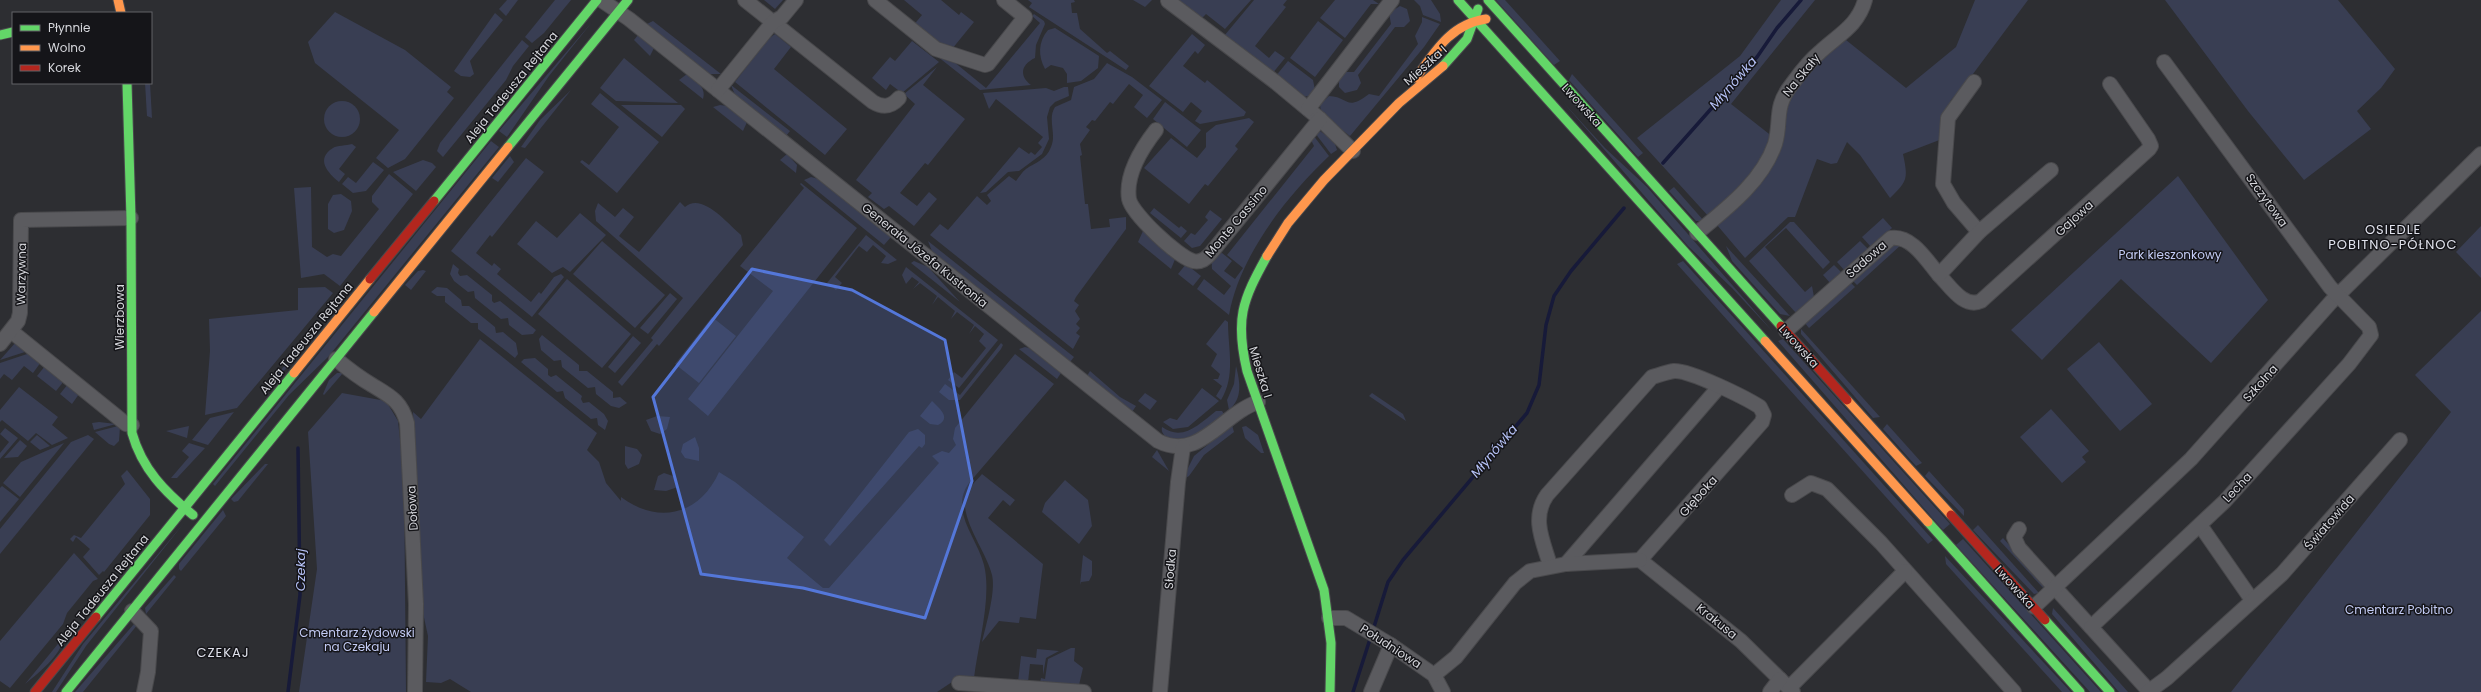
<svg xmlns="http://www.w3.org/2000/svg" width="2481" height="692" font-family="Poppins,sans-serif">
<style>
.green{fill:#393e53}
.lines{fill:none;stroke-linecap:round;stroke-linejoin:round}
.stream{stroke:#171a39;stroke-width:3.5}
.street-casing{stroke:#49494c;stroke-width:16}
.fast-casing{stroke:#49494c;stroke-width:11}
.slow-casing{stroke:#49494c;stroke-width:11}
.jam-casing{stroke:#49494c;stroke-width:11}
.street{stroke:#5b5b5f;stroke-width:14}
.fast{stroke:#63d668;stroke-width:9}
.slow{stroke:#ff974d;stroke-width:9}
.jam{stroke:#b3261e;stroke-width:9}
.marked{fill:#5477d9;fill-opacity:0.2;stroke:#5477d9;stroke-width:3;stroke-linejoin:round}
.labels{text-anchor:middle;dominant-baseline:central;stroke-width:3;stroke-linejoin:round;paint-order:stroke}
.street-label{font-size:12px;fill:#d5d6db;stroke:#151519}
.park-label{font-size:12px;fill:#c3cbf4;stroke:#151519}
.water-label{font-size:13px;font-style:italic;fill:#b5c1f6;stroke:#151519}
.neighbourhood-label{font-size:13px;letter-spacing:1px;fill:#e0e2ec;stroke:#151519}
</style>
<rect width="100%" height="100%" fill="#2d2e32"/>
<g class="green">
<polygon points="507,0 518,0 506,16 499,9"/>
<polygon points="555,0 571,0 544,33 532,43 525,37"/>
<polygon points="764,0 783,0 775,9"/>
<polygon points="904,0 941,0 959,15 961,12 974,22 952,49 948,50 912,27 922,15"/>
<polygon points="1028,0 1074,0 1075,2 1071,3 1072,13 1077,13 1080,29 1107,53 1110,51 1129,66 1126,70 1029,7 1032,3"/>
<polygon points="1133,0 1152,0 1145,7"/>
<polygon points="1177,0 1251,0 1225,29 1206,14 1201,19"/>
<polygon points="1254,0 1287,0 1283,5 1286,7 1255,46 1269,58 1275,51 1285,58 1272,74 1224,36"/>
<polygon points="1335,0 1373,0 1379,4 1371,4 1345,38 1320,18"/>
<polygon points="1414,0 1431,0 1440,14 1441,22 1423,15 1420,6"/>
<polygon points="1496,0 1505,0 1560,61 1554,65"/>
<polygon points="1781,0 1815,0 1731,104 1773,137 1762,163 1710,218 1637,138 1740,56"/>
<path d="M1975,0H2028L1970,78L1951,100L1944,114L1942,139L1903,154C1908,178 1908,181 1890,198L1860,155L1847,142L1837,163L1831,164L1817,159L1795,217H1788L1745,258L1717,225L1750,188L1786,103L1816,63L1846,40L1906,88L1956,47Z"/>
<polygon points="2165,0 2338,0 2395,69 2381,88 2357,111 2371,129 2304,180 2248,111"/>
<polygon points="1400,6 1407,9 1410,21 1404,27 1395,27 1358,75 1361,83 1357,90 1345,93 1339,87 1339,78 1345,72 1354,72 1391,24 1389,13"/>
<polygon points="335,12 405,50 451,87 447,92 454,98 405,159 388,168 376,158 399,130 315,63 308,42"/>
<polygon points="495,13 503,20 470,61 474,74 470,77 461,76 454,71"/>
<path d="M1034,14L1044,21L1045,24L1036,45L1035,58C1022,64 1018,75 1031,85L980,90L928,49L948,57L986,88L1040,23L1032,16Z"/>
<path d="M1422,17L1440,24L1424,47L1350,136L1321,114L1320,104L1329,96C1350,97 1345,112 1369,94L1379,96L1418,44L1415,36L1422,22Z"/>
<polygon points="653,21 721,74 709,74 647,24"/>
<polygon points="1318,21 1343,40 1315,77 1290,58"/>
<polygon points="592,22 549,76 507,137 499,131"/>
<path d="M1055,28L1099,56L1098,68L1081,81L1067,83V74L1063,68L1051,65L1045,69C1038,56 1038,42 1048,30Z"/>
<polygon points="775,34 791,47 774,69 847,129 825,155 735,82 767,40"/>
<polygon points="1192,34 1205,45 1198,54 1195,51 1183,66 1205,83 1207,80 1246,112 1244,116 1200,124 1195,121 1202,111 1191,102 1183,112 1149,86"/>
<polygon points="638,35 654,48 650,56 634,40"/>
<polygon points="522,40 529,46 513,66 506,80 443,157 437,151 440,143"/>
<polygon points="912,41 939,62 902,93 890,84 886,90 872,78 890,57 895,61"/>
<polygon points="624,58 678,103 616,101 600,88"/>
<polygon points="1288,61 1313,80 1315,90 1310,96 1300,97 1275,77"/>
<path d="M1107,63L1132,77L1162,100L1147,118L1134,107L1143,95L1129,84L1113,104L1110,102L1095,121L1092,120L1086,127L1090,130L1080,144L1082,155L1080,156L1085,204H1088L1091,229L1110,227L1109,219L1126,217V229L1123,233L1076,297L1074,301L1079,305L1075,311L1080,319L1076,324L1080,328L1076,333L1080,336L1073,349L930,235L940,224L948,230L977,196L987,205L991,201L987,195L1009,176L1016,181C1019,177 1022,172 1026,169C1036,162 1046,160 1051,147C1057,134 1047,119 1055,107L1071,100L1074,87L1094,79Z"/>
<polygon points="937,67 923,85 965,119 928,165 925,163 900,193 917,206 929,192 937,199 914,226 889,206 884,209 868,197 872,193 856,180 915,104 904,94"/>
<path d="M687,74C695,80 707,87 703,99L679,80Z"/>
<polygon points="1572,74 1643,153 1638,157 1569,80"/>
<polygon points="145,83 150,83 152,118 147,116"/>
<polygon points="731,85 790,131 786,136 735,95"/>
<polygon points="1064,87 1068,87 1069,96 1055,102 1050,107 1047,117 1049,139 1042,154 1019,171 1008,172 986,192 980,193 1019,147 1029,154 1031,152 1035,155 1042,147 1038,143 1043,137 996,99 989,109 983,93 1046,88 1054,91"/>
<polygon points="571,90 525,148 521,147 540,120"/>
<polygon points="600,93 659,142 617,193 580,162 582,160 589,165 619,127 591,104"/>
<circle cx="342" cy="119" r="18"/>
<polygon points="1165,102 1201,130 1187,147 1153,119"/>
<polygon points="1563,102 1605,148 1647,187 1773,332 1732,288 1688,246"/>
<polygon points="621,105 681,105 685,109 662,137"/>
<polygon points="720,105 727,106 747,122 743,131 713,107"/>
<polygon points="1249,118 1254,122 1235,146 1238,149 1208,186 1205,184 1189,204 1144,168 1171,138 1197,158 1206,147 1206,133 1216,125"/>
<polygon points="1320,131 1334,141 1337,150 1331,154 1315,133"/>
<path d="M1313,135L1329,156C1286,197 1240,255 1229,315L1197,289L1204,279L1224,295L1231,286L1212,269C1211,260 1213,255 1222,253L1232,261L1224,271L1235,279L1243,268L1227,255L1314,146L1310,138Z"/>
<polygon points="491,141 499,147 328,357 289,395 215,486 213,484"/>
<path d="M352,144L356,147L339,169L345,174L339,182C328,173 315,159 333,148C337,145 346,146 352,144Z"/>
<polygon points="787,154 797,165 796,173 780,160"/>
<polygon points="510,156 514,162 498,182 492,178"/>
<polygon points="526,158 544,172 492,237 490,235 476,253 492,266 494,263 501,269 497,274 531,302 539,292 541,294 554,277 561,274 564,277 532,317 451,251"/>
<polygon points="423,160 432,163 436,167 416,191 393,172"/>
<polygon points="373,162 384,170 366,191 353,193 342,184 348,177 356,183"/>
<polygon points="389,174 413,194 340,286 324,274 301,278 294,188 311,187 312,247 327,257 333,254 341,256 379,209 372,202 372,196"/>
<polygon points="2178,176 2268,300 2211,363 2121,279 2042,360 2011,330"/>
<polygon points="811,177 819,179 891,237 884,245 804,180"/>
<polygon points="801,183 857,228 708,416 688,399 773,291 740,266 804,188 800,184"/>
<polygon points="1674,187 1704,221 1696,221 1669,191"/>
<polygon points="341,194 351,201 352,211 344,230 334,233 328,229 328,204 333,195"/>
<path d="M680,202L685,207C702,192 728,224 741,235L743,245L659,346L657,344L622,386L618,382L653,340L651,338L683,298L596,221L595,211L598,203L615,217L623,208L634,217L619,236L639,252Z"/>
<polygon points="1154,208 1179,228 1181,226 1187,231 1181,238 1150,213"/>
<polygon points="1210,210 1222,219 1200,246 1192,248 1184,241 1191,233 1195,235 1208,220 1205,217"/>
<polygon points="580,213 606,235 570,272 563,267 552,273 517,244 536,221 557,238"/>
<polygon points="1883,218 1892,228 1871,247 1862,237"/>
<polygon points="1790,222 1794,222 1830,262 1823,269 1786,228 1765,247 1805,292 1812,286 1814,297 1796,313 1749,261"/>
<polygon points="2481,226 2481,278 2456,252"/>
<polygon points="1143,231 1176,257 1171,269 1138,242"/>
<polygon points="866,235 897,260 888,264 881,263 886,256 873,245 867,252 859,246 835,277 842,283 836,290 827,283"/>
<polygon points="602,241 665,295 635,328 573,274"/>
<polygon points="928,241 1074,357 1070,362 933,254"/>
<polygon points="1860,241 1868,249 1845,271 1837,262"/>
<polygon points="1902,244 1857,285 1851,279 1889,245"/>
<polygon points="1726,246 1790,316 1780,314 1732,261"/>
<polygon points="914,261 928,267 960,302 911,263"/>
<polygon points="1683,261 1933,540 1928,544 1677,264"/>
<polygon points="453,264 459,269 458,273 460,276 467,275 492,295 492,301 494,303 500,301 536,330 533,334 522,335 509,325 508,318 501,319 475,298 474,291 468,292 454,281 450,274"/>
<polygon points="1186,264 1201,276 1193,286 1178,274"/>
<polygon points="1834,265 1842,273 1831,284 1823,275"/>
<polygon points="906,267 998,340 959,388 948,380 954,372 962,378 986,348 979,341 984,334 975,326 969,334 974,325 957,312 951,319 955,311 938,297 932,305 937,296 920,283 913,289 919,282 912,277 906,284 902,275"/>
<polygon points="423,270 426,271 411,290 405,285 418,271"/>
<polygon points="567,279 631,334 602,368 538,314"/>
<polygon points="1849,281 1855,287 1809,328 1804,322"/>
<polygon points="325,287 333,293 237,408 205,415 210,351 209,319 298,310 298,288"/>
<polygon points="437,287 447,288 461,300 462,306 469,306 495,327 496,333 503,332 516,343 518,354 515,358 478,329 478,323 471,323 445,302 445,296 437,296 431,292"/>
<polygon points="670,293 677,299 648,334 640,328"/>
<polygon points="2481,311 2481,692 2231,692 2451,412 2415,375"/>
<polygon points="712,317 736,336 699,383 675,364"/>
<path d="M1225,320L1228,322C1228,349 1236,376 1221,400L1216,396L1222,386L1213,379H1218L1220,374L1211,366L1217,354L1206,344Z"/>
<polygon points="1801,329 1880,417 1873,418 1801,334"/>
<polygon points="542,335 579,365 579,371 587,371 613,392 613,398 620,397 627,403 619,408 611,406 596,394 595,387 588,388 562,367 561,360 554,361 541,350 539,339"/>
<polygon points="633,336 641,343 615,373 608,367"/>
<path d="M480,339L597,433L587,450L599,462L606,483L621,501V497C658,525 700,515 719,472L735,482L804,537L787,558L823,588H829L939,463L932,456L942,451L949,453L956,445L953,439L955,428L1015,354L1054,384L969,483C949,511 977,537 984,565C992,597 978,645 974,678H958L937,692H471L450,679L441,683L426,682L428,636L423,613L413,412L421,419Z"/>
<polygon points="1783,339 1950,524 1943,530 1778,341"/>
<polygon points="16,342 28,351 0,360"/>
<polygon points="2099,342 2152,404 2120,431 2067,369"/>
<polygon points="1001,343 1003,345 1001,349 960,400 949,400 939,392 945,384 960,395"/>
<polygon points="1025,347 1029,348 1061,373 1057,379 1019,349"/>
<polygon points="298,350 298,357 262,392"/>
<polygon points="30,353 41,362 33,373 24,366 12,380 4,374 0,379 0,363"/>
<polygon points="535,358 548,369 548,375 551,377 556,375 582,396 581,399 583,403 589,402 604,414 608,421 605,430 598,425 597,418 591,419 565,398 563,391 557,392 521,362 524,359"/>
<polygon points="45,366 64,381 56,391 37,376"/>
<path d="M1236,366C1240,382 1243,398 1229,410L1227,400L1234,384Z"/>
<polygon points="1090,371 1120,397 1136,406 1132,412 1087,376"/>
<polygon points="337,373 343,373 324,395 323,394 329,380"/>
<polygon points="68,384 79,394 72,404 60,394"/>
<polygon points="19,387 58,417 52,425 68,438 52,445 36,433 28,441 2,420 0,422 0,410"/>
<polygon points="1202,388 1219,401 1188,427 1173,429 1163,422 1170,418 1177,420"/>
<polygon points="342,393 386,401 398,421 404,478 406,692 299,692 317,569 308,432"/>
<polygon points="1145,393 1157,401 1150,410 1138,401"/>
<polygon points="1372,393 1403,414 1406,421 1369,396"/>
<path d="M932,401C939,408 952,418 938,425L930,424L920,416Z"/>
<polygon points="2051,409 2089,451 2082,457 2086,462 2062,483 2020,437"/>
<path d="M1216,411H1222L1224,414C1210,425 1186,450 1167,437C1163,435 1161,431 1162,427C1183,442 1199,424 1216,411Z"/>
<polygon points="234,412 208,445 192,440 210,418"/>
<polygon points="657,416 670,417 667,429 660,434 651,431 646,420"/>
<polygon points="99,422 116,424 94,430 92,423"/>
<polygon points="1887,424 1922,463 1916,466 1883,429"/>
<polygon points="1232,425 1234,432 1204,455 1189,476 1182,480 1194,456"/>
<polygon points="118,426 120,427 119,441 114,446 109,444 95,432"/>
<polygon points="189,426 187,438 166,431"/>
<polygon points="1246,426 1258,435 1264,453 1261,453 1245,438 1242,427"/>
<polygon points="5,428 18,438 0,459 0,453 9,442 0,434"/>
<polygon points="918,429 925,435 925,444 922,448 919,446 830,546 824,540 909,432"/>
<polygon points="37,435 50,446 40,450 30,442"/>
<polygon points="88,435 94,439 0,554 0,529 71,442"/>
<polygon points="695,437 699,448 699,461 685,458 681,452 683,444"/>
<polygon points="20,440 27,446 18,457 4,458"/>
<polygon points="64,443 20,497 3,483 21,462"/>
<polygon points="189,443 205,448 177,478 171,478 189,457 182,451"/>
<polygon points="625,446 637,449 642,455 639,464 628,469 625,464"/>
<polygon points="1157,450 1169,471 1152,457"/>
<polygon points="265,464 268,464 238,501 234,502 231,499"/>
<polygon points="127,470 150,499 150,515 104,572 103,571 99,575 83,557 90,549 76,537 73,542 70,539 74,535 81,538 125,484 121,476"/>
<polygon points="1929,471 1964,510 1964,516 1925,476"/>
<polygon points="664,473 673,476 678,487 666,491 654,490 658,476"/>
<path d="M982,474L1015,500L1010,506L1003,500L988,518L1043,564L1036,619L1020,617L1019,623L999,621L982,642C986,625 996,591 992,575C987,553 962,522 965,499C967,489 976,481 982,474Z"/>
<polygon points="1065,480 1088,500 1092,526 1079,544 1042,512 1045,503"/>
<polygon points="2,486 19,499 0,522 0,488"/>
<polygon points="223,510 226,516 181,571 179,569 179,564"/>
<polygon points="184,523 86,646 56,692 52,692 83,644"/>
<polygon points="1978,525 2039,593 2034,594 1973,530"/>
<polygon points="2003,538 2042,582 2044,589 2000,541"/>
<polygon points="1963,539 2101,692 2090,692 1956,545"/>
<polygon points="74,553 98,579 93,581 67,613 63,624 10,688 0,681 0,641"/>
<polygon points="1083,555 1092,561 1092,575 1089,581 1081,582 1080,585"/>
<polygon points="1945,556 2071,692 2062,692 1946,564"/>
<polygon points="174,575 176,577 146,614 145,608"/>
<polygon points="2053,608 2128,692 2119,692 2052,614"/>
<polygon points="134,624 138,624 83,692 75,692"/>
<path d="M62,639C64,653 36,675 25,684Z"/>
<polygon points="1071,648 1075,648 1074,661 1083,668 1079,685 1040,683 1041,678 1045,679 1048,659"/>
<polygon points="1037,649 1059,651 1046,658 1043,675 1043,665 1030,664 1028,682 1018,682 1021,656 1036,658"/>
</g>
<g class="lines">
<g class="stream">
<polyline points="1663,163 1757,57 1777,28 1801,0"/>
<polyline points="1373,630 1388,582 1403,560 1527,413 1539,385 1546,325 1554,296 1571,271 1624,208"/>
<polyline points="288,692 300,595 298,448"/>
<polyline points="1353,692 1371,636"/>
</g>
<defs>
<g id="street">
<path d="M601,0L629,19L1158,441C1199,462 1222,414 1258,402"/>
<path d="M745,0L873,102C883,108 891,107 899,98"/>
<polyline points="875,0 936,49 985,65 988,64 1025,17 1004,0"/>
<polyline points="1168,1 1274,81 1320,119 1353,151"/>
<polyline points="1974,82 1948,118 1943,184 1954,203 1979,232"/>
<polyline points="718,90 773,22 782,17 796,0"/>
<polyline points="1308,109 1392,0"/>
<path d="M1156,130C1142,148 1125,174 1129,199C1132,214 1178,257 1193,261C1201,263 1207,258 1211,253L1320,119"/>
<path d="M1697,233C1726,209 1762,182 1775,144C1782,120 1773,108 1792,84C1800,73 1809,61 1820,52C1838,35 1858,26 1865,0"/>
<path d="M1939,275C1950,286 1964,309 1981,301L2149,149L2151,146L2148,139L2110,84"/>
<polyline points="11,331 126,424 132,425"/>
<path d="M1786,331L1891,238C1912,235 1927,261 1939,275L1979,232L2051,170"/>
<polyline points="0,344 18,321 20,313 21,220 131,218"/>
<path d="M336,359C348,369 360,378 372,385C390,396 401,401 407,423L416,604L415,692"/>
<polyline points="1792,495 1811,483 1827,489 1881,543 2014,692"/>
<polyline points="2200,525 2252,600"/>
<polyline points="2019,529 2014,537 2019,548 2149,691"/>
<polyline points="1640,560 1741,641 1793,692"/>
<polyline points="1566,564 1719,387"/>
<path d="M1550,565C1543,541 1531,518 1547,495L1652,377C1659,375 1667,372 1674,371C1690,370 1746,398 1760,407L1764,415L1762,422L1640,560"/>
<polyline points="2034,607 2191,459 2331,302 2481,154"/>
<polyline points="132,611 151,631 148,672 144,692"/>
<polyline points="1329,618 1346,618 1391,645 1434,675 1443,692"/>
<polyline points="2091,627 2225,501 2349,364 2371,335 2369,327 2330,287 2164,62"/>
<polyline points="1434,675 1456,657 1515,583 1530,571 1566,564 1640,560"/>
<polyline points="959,683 1084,692"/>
<polyline points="1789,688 1905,571"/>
<polyline points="1160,692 1178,482 1183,447"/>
<polyline points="1371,692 1391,645"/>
<polyline points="1770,692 1780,679"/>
<polyline points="2148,692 2167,678 2282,574 2400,440"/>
</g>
<g id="fast">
<polyline points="1458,0 1765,341"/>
<polyline points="1488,0 1781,326"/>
<polyline points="0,35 13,32"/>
<polyline points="1443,66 1467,39 1478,9"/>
<path d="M127,83L131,218L132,433C142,469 165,492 193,515"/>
<polyline points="508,147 628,0"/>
<polyline points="434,201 597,0"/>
<path d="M1267,256C1242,301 1235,319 1247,371L1324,590L1331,643L1330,692"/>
<polyline points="1928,522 2080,692"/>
<polyline points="96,617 294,373"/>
<polyline points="2045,620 2110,692"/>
<polyline points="66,692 374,312"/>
</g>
<g id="slow">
<polyline points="118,0 121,13"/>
<path d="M1416,78C1435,51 1451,24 1486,19"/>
<polyline points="1267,256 1288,223 1324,180 1399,103 1443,66"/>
<polyline points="374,312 508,147"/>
<polyline points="1765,341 1928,522"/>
<polyline points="294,373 370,279"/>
<polyline points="1847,400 1951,515"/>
</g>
<g id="jam">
<polyline points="370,279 434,201"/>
<polyline points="1781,326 1847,400"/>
<polyline points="1951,515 2045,620"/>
<polyline points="35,692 96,617"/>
</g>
</defs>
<use href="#street" class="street-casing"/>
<use href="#fast" class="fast-casing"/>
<use href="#slow" class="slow-casing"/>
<use href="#jam" class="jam-casing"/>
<use href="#street" class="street"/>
<use href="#fast" class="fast"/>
<use href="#slow" class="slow"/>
<use href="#jam" class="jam"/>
</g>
<path class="marked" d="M752,269L852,290L945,340L972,481L925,618L803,588L701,574L653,397Z"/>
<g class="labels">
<g class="street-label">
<text transform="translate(1425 65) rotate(-42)">Mieszka I</text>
<text transform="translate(1801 75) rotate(-51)">Na Skały</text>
<text transform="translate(511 87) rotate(-51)">Aleja Tadeusza Rejtana</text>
<text transform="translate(1582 105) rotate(48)">Lwowska</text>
<text transform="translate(2267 200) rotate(54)">Szczytowa</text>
<text transform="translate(2074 218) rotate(-42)">Gajowa</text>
<text transform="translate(1236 221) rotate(-50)">Monte Cassino</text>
<text transform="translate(925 255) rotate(39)">Generała Józefa Kustronia</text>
<text transform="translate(1866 259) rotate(-41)">Sadowa</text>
<text transform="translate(21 274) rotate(-89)">Warzywna</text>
<text transform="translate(119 317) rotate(-90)">Wierzbowa</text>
<text transform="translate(306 338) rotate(-51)">Aleja Tadeusza Rejtana</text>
<text transform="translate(1799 346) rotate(48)">Lwowska</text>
<text transform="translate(1261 372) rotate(73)">Mieszka I</text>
<text transform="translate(2260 383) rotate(-48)">Szkolna</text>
<text transform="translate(2237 487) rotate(-47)">Lecha</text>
<text transform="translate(1698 496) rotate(-48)">Głęboka</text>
<text transform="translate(412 508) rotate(-93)">Dołowa</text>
<text transform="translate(2329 522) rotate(-49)">Światowida</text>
<text transform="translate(1170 569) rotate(-85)">Słodka</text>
<text transform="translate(2015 587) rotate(48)">Lwowska</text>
<text transform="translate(102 590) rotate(-51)">Aleja Tadeusza Rejtana</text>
<text transform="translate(1717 621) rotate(39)">Krakusa</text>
<text transform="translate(1391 646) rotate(33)">Południowa</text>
</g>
<g class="park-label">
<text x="2170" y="254">Park kieszonkowy</text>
<text x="2399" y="609">Cmentarz Pobitno</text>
<text x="357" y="632">Cmentarz żydowski<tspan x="357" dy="14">na Czekaju</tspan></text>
</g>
<g class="water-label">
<text transform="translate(1733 83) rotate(-49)">Młynówka</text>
<text transform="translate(1494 451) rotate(-50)">Młynówka</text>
<text transform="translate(300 570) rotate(-90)">Czekaj</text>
</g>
<g class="neighbourhood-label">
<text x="2393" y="229">OSIEDLE<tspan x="2393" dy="15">POBITNO-PÓŁNOC</tspan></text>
<text x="223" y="652">CZEKAJ</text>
</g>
</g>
<rect x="12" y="12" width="140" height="72" fill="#151519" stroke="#626267"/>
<rect x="20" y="25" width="20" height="6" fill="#63d668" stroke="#626267"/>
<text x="48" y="32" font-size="12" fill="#d5d6db">Płynnie</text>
<rect x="20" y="45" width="20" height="6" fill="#ff974d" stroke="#626267"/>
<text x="48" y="52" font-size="12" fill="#d5d6db">Wolno</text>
<rect x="20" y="65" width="20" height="6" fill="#b3261e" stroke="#626267"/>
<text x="48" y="72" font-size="12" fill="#d5d6db">Korek</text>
</svg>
